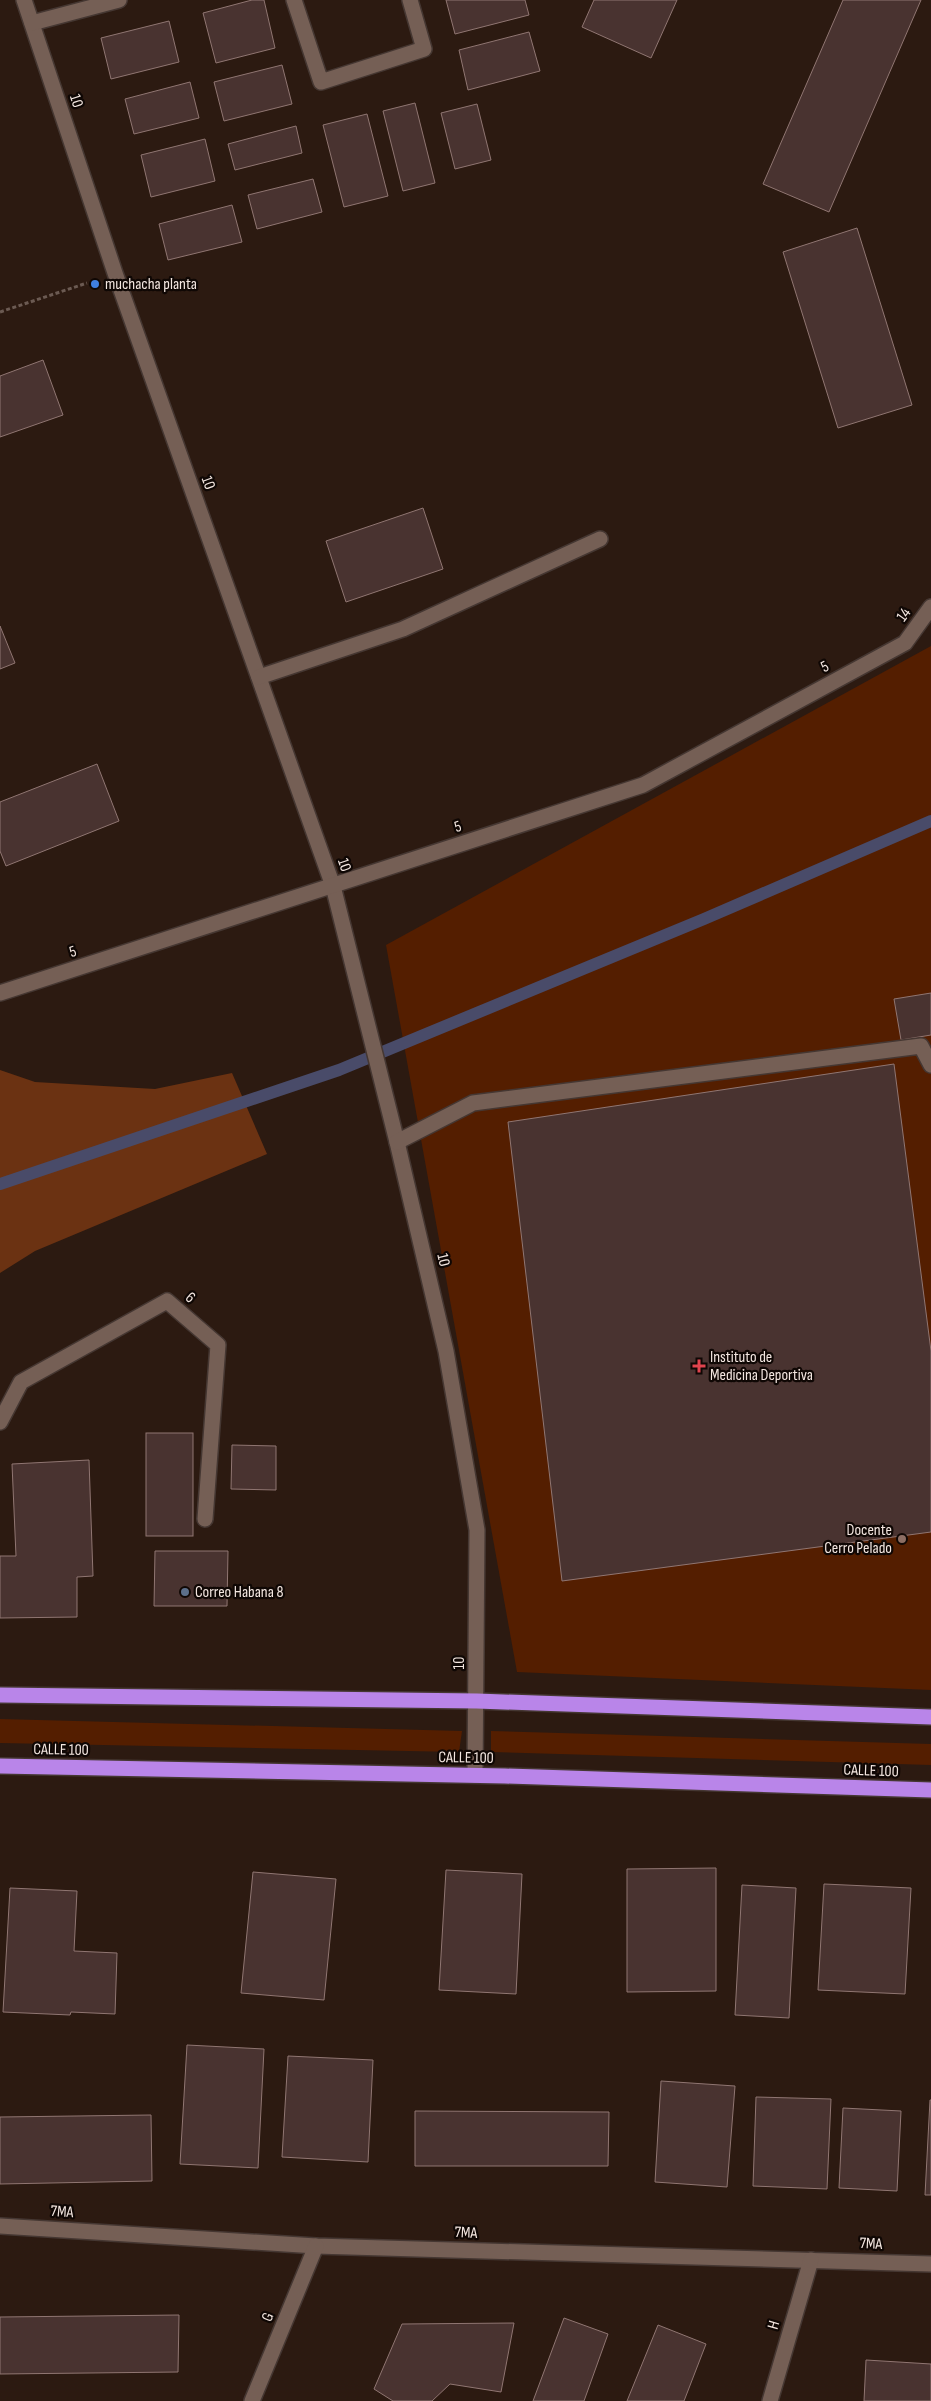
<svg xmlns="http://www.w3.org/2000/svg" width="931" height="2401" font-family="'Sofia Sans Condensed',sans-serif">
<style>
.green{fill:#541e00}
.forest{fill:#6b3212}
.lines{fill:none;stroke-linecap:round;stroke-linejoin:round}
.stream{stroke:#494b69;stroke-width:12}
.building{fill:#493330;stroke:#907672}
.minor-casing{stroke:#453732;stroke-width:18}
.highway-casing{stroke:#453732;stroke-width:18}
.path{stroke:#6b5a52;stroke-width:3;stroke-dasharray:4 2.5;stroke-linecap:butt}
.minor{stroke:#755f55;stroke-width:15}
.highway{stroke:#b985e9;stroke-width:15}
.shop-dot{fill:#3f7fe0;stroke:#0f0704;stroke-width:2}
.health-dot{fill:#e0444e;stroke:#0f0704;stroke-width:2}
.education-dot{fill:#8d6e63;stroke:#0f0704;stroke-width:2}
.service-dot{fill:#5c6f8a;stroke:#0f0704;stroke-width:2}
.labels{text-anchor:middle;dominant-baseline:central;stroke-width:4.5;stroke-linejoin:round;paint-order:stroke}
.street-label{font-size:16px;fill:#f4e7e1;stroke:#0f0704}
.poi-label{font-size:16px;fill:#f4e7e1;stroke:#0f0704;text-anchor:start}
</style>
<rect width="100%" height="100%" fill="#2c1a11"/>
<g class="green">
<polygon points="931,646 931,1690 517,1672 386,945"/>
<polygon points="0,1719 462,1731 459,1752 0,1743"/>
<polygon points="491,1731 931,1744 931,1765 491,1752"/>
</g>
<polygon class="forest" points="0,1070 35,1082 155,1089 232,1073 267,1154 35,1251 0,1273"/>
<g class="lines">
<polyline class="stream" points="0,1184 339,1070 704,919 931,821"/>
</g>
<g class="building">
<polygon points="252,0 264,0 275,48 216,63 203,13"/>
<polygon points="446,0 525,0 529,15 455,34"/>
<polygon points="594,0 677,0 651,58 582,27"/>
<polygon points="843,0 921,0 829,212 763,184"/>
<polygon points="169,21 179,62 111,79 101,38"/>
<polygon points="529,32 540,71 468,90 459,50"/>
<polygon points="282,65 292,104 224,121 214,82"/>
<polygon points="190,82 199,118 134,134 125,99"/>
<polygon points="415,103 435,183 403,191 383,111"/>
<polygon points="477,104 491,160 455,169 441,113"/>
<polygon points="367,114 388,196 344,207 323,125"/>
<polygon points="296,126 302,153 235,170 228,144"/>
<polygon points="205,139 215,181 151,197 141,155"/>
<polygon points="313,179 322,212 257,229 248,195"/>
<polygon points="232,205 242,242 168,260 159,224"/>
<polygon points="857,228 912,405 838,428 783,252"/>
<polygon points="43,360 63,415 0,437 0,376"/>
<polygon points="423,508 443,569 346,602 326,541"/>
<polygon points="0,626 15,663 0,669"/>
<polygon points="97,764 119,821 6,866 0,851 0,802"/>
<polygon points="931,993 931,1035 901,1040 894,999"/>
<polygon points="894,1064 931,1351 931,1532 562,1581 508,1122"/>
<rect x="146" y="1433" width="47" height="103"/>
<polygon points="232,1445 276,1446 276,1490 231,1489"/>
<polygon points="89,1460 93,1576 77,1577 77,1617 0,1618 0,1556 16,1556 12,1464"/>
<polygon points="155,1551 228,1551 227,1606 154,1606"/>
<polygon points="716,1868 716,1991 627,1992 627,1869"/>
<polygon points="446,1870 522,1874 516,1994 439,1990"/>
<polygon points="253,1872 336,1879 324,2000 241,1993"/>
<polygon points="824,1884 911,1888 905,1994 818,1990"/>
<polygon points="742,1885 796,1888 789,2018 735,2015"/>
<polygon points="10,1888 77,1891 74,1951 117,1953 115,2014 71,2012 70,2015 3,2012"/>
<polygon points="187,2045 264,2049 258,2168 180,2164"/>
<polygon points="288,2056 373,2060 368,2162 282,2157"/>
<polygon points="661,2081 735,2086 727,2187 655,2182"/>
<polygon points="756,2097 831,2099 827,2189 753,2186"/>
<polygon points="930,2100 931,2100 931,2195 925,2195"/>
<polygon points="843,2108 901,2111 897,2191 839,2188"/>
<polygon points="415,2111 609,2112 608,2166 415,2166"/>
<polygon points="151,2115 152,2181 0,2184 0,2117"/>
<polygon points="179,2315 178,2372 0,2374 0,2317"/>
<polygon points="564,2318 608,2334 584,2401 533,2401"/>
<polygon points="514,2323 501,2392 450,2384 432,2401 393,2401 374,2389 402,2324"/>
<polygon points="658,2325 706,2344 684,2401 627,2401"/>
<polygon points="866,2360 931,2364 931,2401 864,2401"/>
</g>
<g class="lines">
<defs>
<g id="minor">
<polyline points="24,0 115,273 333,886 397,1142 446,1351 477,1530 475,1775"/>
<polyline points="294,0 321,82 424,49 410,0"/>
<polyline points="32,23 119,0"/>
<polyline points="259,677 403,629 600,539"/>
<polyline points="0,993 643,785 905,643 931,607"/>
<polyline points="397,1142 473,1103 921,1046 931,1065"/>
<polyline points="0,1422 21,1382 167,1301 218,1345 205,1519"/>
<polyline points="0,2226 316,2246 931,2264"/>
<polyline points="252,2401 316,2246"/>
<polyline points="770,2401 811,2260"/>
</g>
<g id="highway">
<polyline points="0,1695 477,1701 931,1717"/>
<polyline points="0,1766 505,1776 931,1790"/>
</g>
</defs>
<use href="#minor" class="minor-casing"/>
<use href="#highway" class="highway-casing"/>
<polyline class="path" points="0,312 87,283"/>
<use href="#minor" class="minor"/>
<use href="#highway" class="highway"/>
</g>
<circle class="shop-dot" cx="95" cy="284" r="5"/>
<path class="health-dot" d="M696.5 1358.5h5v5h5v5h-5v5h-5v-5h-5v-5h5z"/>
<circle class="education-dot" cx="902" cy="1539" r="5"/>
<circle class="service-dot" cx="185" cy="1592" r="5"/>
<g class="labels">
<g class="street-label">
<text transform="translate(76 101) rotate(72)">10</text>
<text transform="translate(208 483) rotate(70)">10</text>
<text transform="translate(904 615) rotate(-54)">14</text>
<text transform="translate(825 667) rotate(-28)">5</text>
<text transform="translate(458 827) rotate(-18)">5</text>
<text transform="translate(344 865) rotate(71)">10</text>
<text transform="translate(73 952) rotate(-18)">5</text>
<text transform="translate(443 1260) rotate(77)">10</text>
<text transform="translate(190 1298) rotate(41)">6</text>
<text transform="translate(459 1663) rotate(-90)">10</text>
<text transform="translate(61 1750) rotate(1)">CALLE 100</text>
<text transform="translate(466 1758) rotate(1)">CALLE 100</text>
<text transform="translate(871 1771) rotate(2)">CALLE 100</text>
<text transform="translate(62 2212) rotate(4)">7MA</text>
<text transform="translate(466 2233) rotate(2)">7MA</text>
<text transform="translate(871 2244) rotate(2)">7MA</text>
<text transform="translate(268 2317) rotate(-68)">G</text>
<text transform="translate(774 2325) rotate(-74)">H</text>
</g>
<g class="poi-label">
<text x="105" y="284">muchacha planta</text>
<text x="710" y="1357">Instituto de<tspan x="710" dy="18">Medicina Deportiva</tspan></text>
<text x="892" y="1530" text-anchor="end">Docente<tspan x="892" dy="18">Cerro Pelado</tspan></text>
<text x="195" y="1592">Correo Habana 8</text>
</g>
</g>
</svg>
